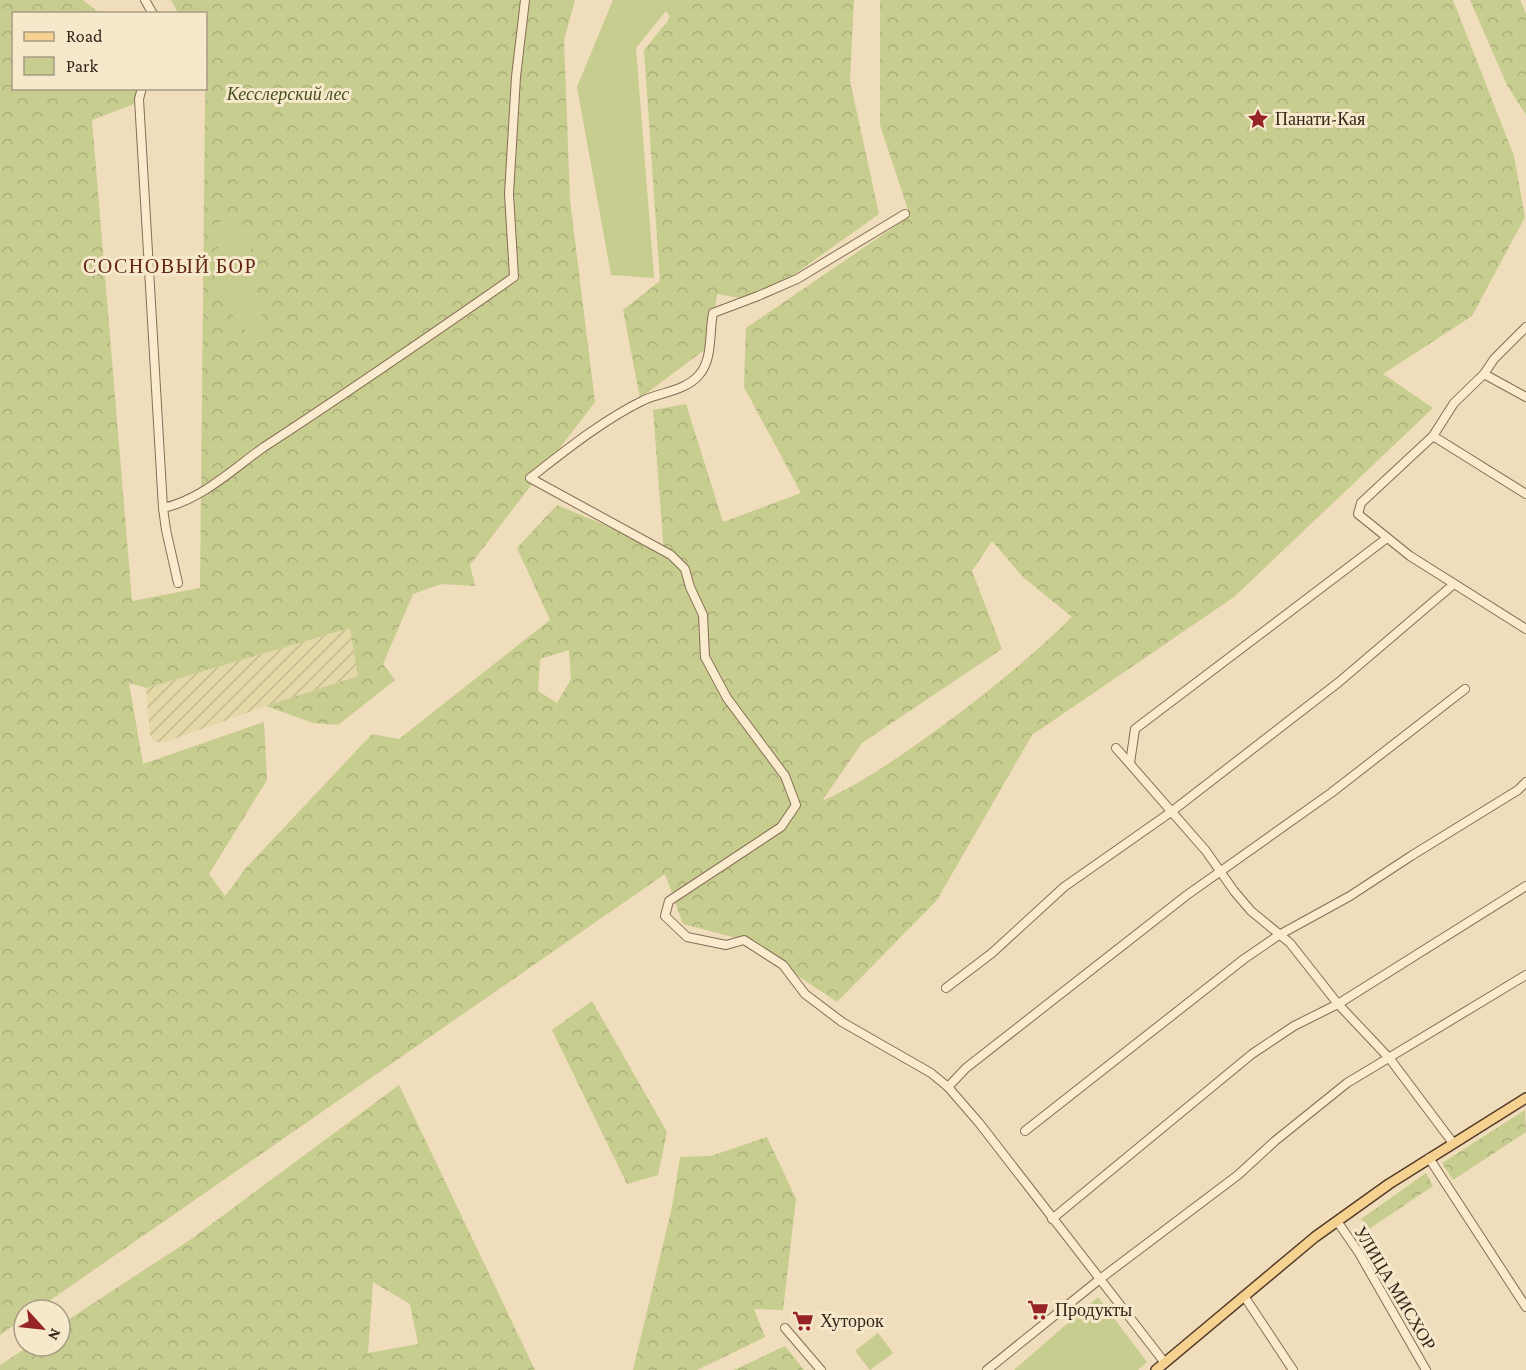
<svg xmlns="http://www.w3.org/2000/svg" width="1526" height="1370" font-family="'Crimson Pro',serif">
<style>
.farmland{fill:url(#farmland-furrows)}
.green{fill:#c7cc8f}
.forest{fill:url(#forest-crowns);fill-rule:evenodd}
.lines{fill:none;stroke-linecap:round;stroke-linejoin:round}
.minor-casing{stroke:#866d55;stroke-width:10}
.major-casing{stroke:#533b2a;stroke-width:12}
.minor{stroke:#faebce;stroke-width:8}
.major{stroke:#f5d290;stroke-width:9}
.labels{text-anchor:middle;dominant-baseline:central;stroke-width:6;stroke-linejoin:round;paint-order:stroke}
.park-label{font-size:18px;font-style:italic;fill:#475120;stroke:#f6e8ca}
.poi-label{font-size:18px;fill:#34261a;stroke:#f6e8ca;text-anchor:start}
.street-label{font-size:18px;fill:#34261a;stroke:#f6e8ca}
.neighbourhood-label{font-size:20px;letter-spacing:1.5px;fill:#622518;stroke:#f6e8ca}
</style>
<defs>
<pattern id="farmland-furrows" width="10" height="10" patternUnits="userSpaceOnUse" patternTransform="scale(1.5)"><rect width="10" height="10" fill="#e4d8a8"/><path d="M-1 1l2-2M0 10L10 0M9 11l2-2" fill="none" stroke="#c4b990"/></pattern>
<pattern id="forest-crowns" width="20" height="18" patternUnits="userSpaceOnUse" patternTransform="scale(1.5)"><rect width="20" height="18" fill="#c7cc8f"/><path d="M2 6a3 3 0 1 1 6 0M12 15a3 3 0 1 1 6 0" fill="none" stroke="#acaf7b"/></pattern>
</defs>
<rect width="100%" height="100%" fill="#efddbb"/>
<polygon class="farmland" points="350,628 358,676 266,706 166,742 156,742 150,736 146,688"/>
<g class="green">
<polygon points="613,0 700,0 742,119 666,11 636,48 654,278 611,275 577,87"/>
<polygon points="221,218 249,237 257,298 270,340 255,341 214,292"/>
<polygon points="1098,1297 1147,1362 1138,1370 1014,1370"/>
<polygon points="878,1333 893,1353 870,1370 855,1351"/>
</g>
<g class="forest">
<path d="M0,0H83L99,13L14,14V88L138,89L134,104L92,120L132,601L200,588L206,14L178,13L171,0H575L564,40L570,200L595,402L470,565L475,586L441,584L413,594L383,664L395,680L338,725L313,723L266,706L358,676L350,628L146,688L129,683L143,764L264,722L267,780L209,874L225,896L246,868L372,734L399,739L550,620L517,548L557,505L653,545L664,552L653,410L686,404L723,522L801,493L744,387L746,328L910,216L880,125V0H1453L1514,156L1525,217L1472,316L1383,374L1433,408L1234,597L1032,735L937,900L837,1002L744,940L683,924L665,874L36,1310H24V1318L0,1335ZM221,219L249,237L257,298L270,340L255,341L214,292ZM992,541L1023,577L1072,617C1028,660 981,698 931,734C896,759 861,784 822,801L862,743L1002,649L972,571ZM569,650L571,679L557,703L538,691L540,659Z"/>
<polygon points="677,0 854,0 850,81 879,214 757,301 717,294 711,345 640,398 623,310 660,281 644,50 667,22"/>
<polygon points="1470,0 1520,0 1526,13 1526,115 1507,85"/>
<polygon points="592,1001 667,1132 658,1175 627,1184 552,1030"/>
<path d="M399,1085L535,1370H0V1365L29,1346H60V1325L190,1240ZM373,1282L410,1304L418,1344L368,1353Z"/>
<polygon points="1525,1110 1526,1132 1453,1180 1442,1163"/>
<polygon points="767,1137 796,1199 783,1310 754,1309 765,1337 697,1370 633,1370 672,1207 680,1157 711,1156"/>
<polygon points="1426,1173 1433,1186 1369,1229 1361,1219"/>
<polygon points="785,1346 804,1370 734,1370"/>
</g>
<g class="lines">
<defs>
<g id="minor">
<polyline points="145,0 153,14"/>
<polyline points="142,88 139,99 163,508 166,530 178,583"/>
<path d="M905,214L797,279L758,296L713,313C709,333 713,359 699,375C685,391 662,392 644,400C603,420 566,450 530,478L671,555L685,569L690,587L703,615L705,657L727,698L785,776L796,805L781,827L669,901L665,916L687,937L726,945L744,940L783,965L805,994L842,1022L931,1073L948,1087L980,1124L1165,1363"/>
<polyline points="1526,327 1494,359 1484,374 1454,403 1433,436 1361,503 1358,514 1410,556 1526,629"/>
<polyline points="1484,374 1526,397"/>
<polyline points="1433,436 1526,494"/>
<path d="M163,508C201,500 233,469 264,447C348,392 431,335 514,277L509,194L516,77L525,0"/>
<polyline points="1116,748 1206,851 1234,891 1251,911 1290,943 1338,1004 1390,1059 1453,1143"/>
<polyline points="1130,763 1135,729 1387,538"/>
<polyline points="946,988 992,953 1064,887 1171,812 1339,682 1454,584"/>
<polyline points="948,1087 966,1068 1187,895 1331,793 1465,689"/>
<polyline points="1025,1131 1244,959 1279,935 1350,896 1411,856 1518,790 1526,782"/>
<polyline points="1429,1158 1526,1307"/>
<polyline points="1052,1219 1252,1054 1294,1026 1338,1004 1526,886"/>
<polyline points="1337,1221 1359,1253 1426,1370"/>
<polyline points="1244,1296 1293,1370"/>
<polyline points="785,1328 821,1370"/>
<polyline points="987,1370 1100,1279 1238,1175 1275,1141 1347,1083 1526,975"/>
</g>
<polyline id="major" points="1156,1370 1315,1237 1389,1184 1526,1098"/>
</defs>
<use href="#minor" class="minor-casing"/>
<use href="#major" class="major-casing"/>
<use href="#minor" class="minor"/>
<use href="#major" class="major"/>
</g>
<defs>
<symbol id="sight-bare" viewBox="-9 -9 18 18"><path d="M0-6L1.8-2.2L6-1.7L2.9 1.2L3.7 5.4L0 3.3L-3.7 5.4L-2.9 1.2L-6-1.7L-1.8-2.2Z" fill="#962328" stroke="#f6e8ca" stroke-width="2.5" paint-order="stroke"/></symbol>
<symbol id="supermarket-bare" viewBox="-9 -9 18 18"><path d="M-6-5.5h2.5l.6 2H6L4.5 2H-2.5L-4.4-4H-6ZM-1.5 3.2a1.3 1.3 0 1 0 .1 0ZM3 3.2a1.3 1.3 0 1 0 .1 0Z" fill="#962328" stroke="#f6e8ca" stroke-width="2.5" paint-order="stroke"/></symbol>
</defs>
<g fill-rule="evenodd">
<use href="#sight-bare" x="1243" y="104" width="30" height="30"/>
<use href="#supermarket-bare" x="1023" y="1295" width="30" height="30"/>
<use href="#supermarket-bare" x="788" y="1306" width="30" height="30"/>
</g>
<g class="labels">
<g class="park-label">
<text x="288" y="94">Кесслерский лес</text>
</g>
<g class="poi-label">
<text x="1275" y="119">Панати-Кая</text>
<text x="1055" y="1310">Продукты</text>
<text x="820" y="1321">Хуторок</text>
</g>
<g class="street-label">
<text transform="translate(1395 1288) rotate(59)">УЛИЦА МИСХОР</text>
</g>
<g class="neighbourhood-label">
<text x="170" y="266">СОСНОВЫЙ БОР</text>
</g>
</g>
<rect x="12" y="12" width="195" height="78" fill="#f6e8ca" stroke="#a89a84" stroke-width="1.5"/>
<rect x="24" y="32" width="30" height="9" fill="#f5d290" stroke="#a89a84" stroke-width="1.5"/>
<text x="66" y="42" font-size="18" fill="#34261a">Road</text>
<rect x="24" y="57" width="30" height="18" fill="#c7cc8f" stroke="#a89a84" stroke-width="1.5"/>
<text x="66" y="72" font-size="18" fill="#34261a">Park</text>
<g transform="translate(42 1328) rotate(117)"><circle r="28" fill="#f6e8ca" stroke="#a89a84" stroke-width="1.5"/>
<path d="M0-4.5L10 22L0 15L-10 22Z" fill="#962328"/>
<text y="-9" font-size="16" font-weight="bold" text-anchor="middle" fill="#34261a">N</text>
</g>
</svg>
